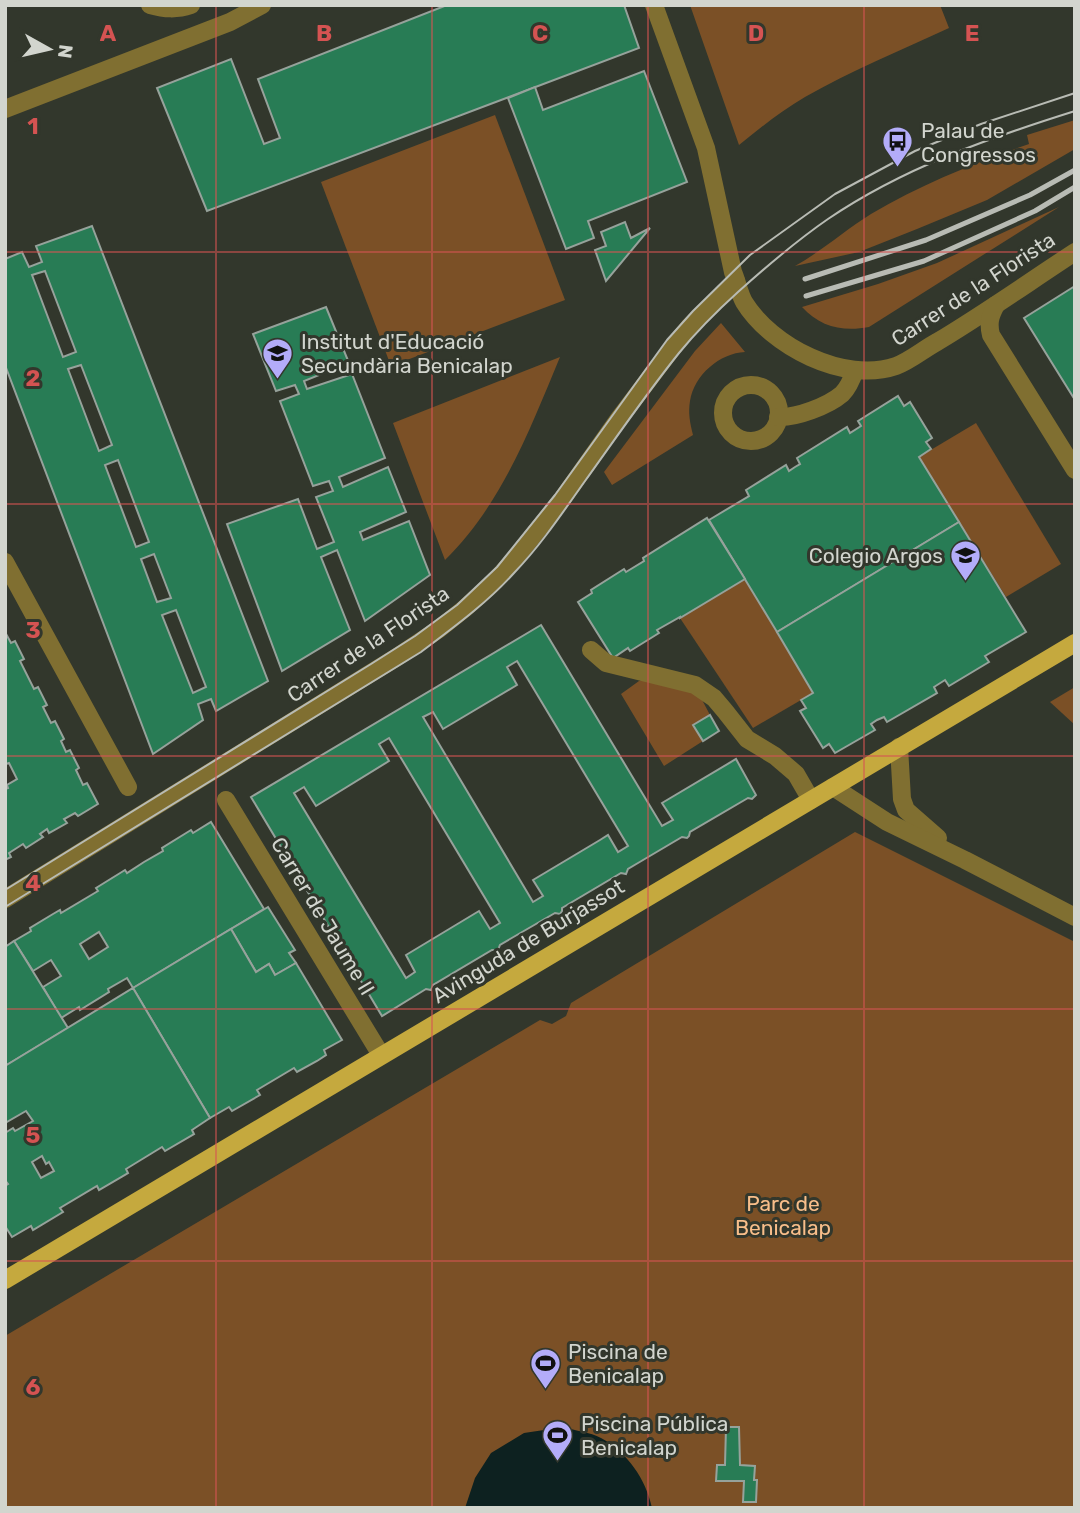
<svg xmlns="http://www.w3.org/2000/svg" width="1080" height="1513" font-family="Rubik,sans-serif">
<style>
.green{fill:#7b5026}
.water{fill:#0d2120}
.building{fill:#287c55;stroke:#96a29b;stroke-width:2;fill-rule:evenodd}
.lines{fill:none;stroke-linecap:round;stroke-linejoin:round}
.minor{stroke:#806f31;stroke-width:18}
.major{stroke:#c5a93e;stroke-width:18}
.tram{stroke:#b8bbb4;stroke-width:2}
.rail{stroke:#b8bbb4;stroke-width:5}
.grid{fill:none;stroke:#d55352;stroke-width:2;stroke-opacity:0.55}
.labels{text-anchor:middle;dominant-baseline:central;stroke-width:6;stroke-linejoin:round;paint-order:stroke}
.poi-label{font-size:21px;fill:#d2d5ce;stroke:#32372c;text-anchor:start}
.street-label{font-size:21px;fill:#d2d5ce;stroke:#32372c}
.park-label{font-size:21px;fill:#f8be8a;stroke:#32372c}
.grid-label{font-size:23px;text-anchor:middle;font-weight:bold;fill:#d55352;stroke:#32372c;stroke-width:6;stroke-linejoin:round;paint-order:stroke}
</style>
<rect width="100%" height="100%" fill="#32372c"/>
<g class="green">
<path d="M690,5H940L949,28C901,50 851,71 805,97C781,111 760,128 739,145Z"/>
<polygon points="495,115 565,300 391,366 321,182"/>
<path d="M1075,120V149L987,200L917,229L859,252L795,266C822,251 845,230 871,214C921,184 975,163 1029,144L1027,135Z"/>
<path d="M1059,207L869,327C843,332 820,327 802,307L878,284L937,263Z"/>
<path d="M721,323L745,352C720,353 694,375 690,401C688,413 690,423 693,435L612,485L604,472L695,351Z"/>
<path d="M560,357C530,429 502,504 445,560L393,423Z"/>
<polygon points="976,423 1061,564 1006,597 919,457"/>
<polygon points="745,579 813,693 753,728 680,618"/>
<polygon points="661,677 700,696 710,715 694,725 703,741 664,766 621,694 639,681"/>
<polygon points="1075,687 1075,725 1050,702"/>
<polygon points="855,832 1075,942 1075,1508 5,1508 5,1336 540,1020 552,1024 566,1016 571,1003"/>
</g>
<path class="water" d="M564,1427C575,1431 590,1432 601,1438C627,1452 646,1479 652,1508H465L475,1478L491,1453L524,1433Z"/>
<g class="building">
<polygon points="447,5 624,5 639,48 207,211 157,88 231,59 264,144 280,138 258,79"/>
<polygon points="644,71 687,182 588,221 594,238 566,249 508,98 535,87 543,110"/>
<polygon points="625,222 631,238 650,228 606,281 595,250 606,246 601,232"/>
<path d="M92,226L268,681L216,711L211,699L198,704L203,720L153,754L5,365V259L22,252L29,267L42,262L36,246ZM45,271L76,352L63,357L32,275ZM81,365L112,445L99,451L68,369ZM118,460L149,542L136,547L105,465ZM154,554L171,598L157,602L141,559ZM176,610L206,687L193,693L162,615Z"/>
<polygon points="1075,286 1075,400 1024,318"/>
<polygon points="326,307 349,363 304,381 307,389 352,374 385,458 339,477 343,487 388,467 406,512 360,532 363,540 409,521 430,575 365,621 337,550 321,557 350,630 282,671 227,524 298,499 317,549 334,542 316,497 333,491 329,481 313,486 280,401 299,394 295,385 276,391 253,334"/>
<polygon points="898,396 904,406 910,402 932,438 926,442 931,449 919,457 959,522 777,632 709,520 749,496 746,490 786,465 789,471 795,467 800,464 797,458 847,427 850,433 861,426 858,421"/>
<polygon points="707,518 745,579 680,618 680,617 657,630 659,633 630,651 628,648 613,658 578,602 592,593 591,590 624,569 626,572 644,561 643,558"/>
<polygon points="959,522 1026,632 985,656 989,662 949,686 945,680 934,687 937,693 887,722 884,717 877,720 871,724 875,730 835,753 829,744 823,748 800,711 806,708 801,700 813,693 777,632"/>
<path d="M541,625L662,826L673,820L662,803L736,759L756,795L752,799L748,798L690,832L689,836L687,838L682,837L638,863L628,869L626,874L621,873L562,908V911L560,914L555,913L510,939L500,945L498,950H492L433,985L431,990L426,989L382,1016L251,797ZM517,661L628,846L618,852L608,835L600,840L533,880L543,896L533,902L423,717L433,712L443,729L517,685L507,667ZM389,738L500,923L490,929L479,911L406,955L415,972L406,978L294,793L304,787L316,806L389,761L379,744Z"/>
<polygon points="5,632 11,643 15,641 24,659 20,661 34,689 38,687 47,705 43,707 51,723 55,721 64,739 61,741 66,752 70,750 79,768 76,770 83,785 87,783 98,804 78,816 75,813 64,819 67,823 49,833 47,829 40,834 43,837 26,848 23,844 9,853 11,857 5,860 5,789 8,788 7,785 17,779 9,763 6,764 5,762"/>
<polygon points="710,715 719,731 703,741 693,725"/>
<path d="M211,822L264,909L133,988L127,978L108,989L109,992L80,1010L79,1007L61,1018L43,987L61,976L51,960L33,971L14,941L31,931L30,928L53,914L60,910L61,913L98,891L96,888L125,870L127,873L144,862L163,851L162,848L191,830L193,833ZM99,932L108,947L89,959L80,944Z"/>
<polygon points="268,907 295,950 289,953 296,963 275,975 269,964 256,972 231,929"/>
<polygon points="231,929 256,972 269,964 275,975 296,963 342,1040 324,1050 326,1055 317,1061 297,1072 294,1068 257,1090 260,1095 232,1111 229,1107 210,1118 133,988"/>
<polygon points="14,941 68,1028 5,1066 5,947"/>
<path d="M133,988L210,1118L192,1130L194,1134L165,1151L162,1147L126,1169L128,1173L99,1190L97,1186L60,1208L63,1212L33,1230L31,1226L12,1237L5,1226V1186L8,1184L5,1180V1133L13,1128L15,1131L33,1121L26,1111L5,1123V1066ZM42,1156L46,1164L49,1162L54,1171L41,1178L32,1162Z"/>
<polygon points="726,1427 739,1427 740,1465 755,1466 754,1480 757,1480 756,1502 743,1502 744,1481 716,1481 717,1465 725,1465"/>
</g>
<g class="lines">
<g class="minor">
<path d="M150,5C165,9 176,10 191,5"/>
<path d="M654,5L706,148L733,272C737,281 739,293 744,302C771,346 844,384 896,366C910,361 924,349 937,342C984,314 1029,282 1075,252"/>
<polyline points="5,109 230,22 262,5"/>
<path d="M996,305C990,316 988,323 991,335L1075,470"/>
<circle cx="751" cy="413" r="28"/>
<path d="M778,417C796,418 828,406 842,394C849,387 852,379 855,370"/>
<polyline points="5,562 128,787"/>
<polyline points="591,650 606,663 695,685 714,698 725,711 747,739 775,756 796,774 811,800"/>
<polyline points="899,747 902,799 906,810 938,838"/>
<polyline points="833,787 887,822 965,860 1075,917"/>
<polyline points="226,800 381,1055"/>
<polyline points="5,899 397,657 439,629 464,609 492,584 513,561 563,498 618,420 674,346 689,327 736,281"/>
</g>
<polyline class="major" points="5,1280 1075,643"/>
<g class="tram">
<polyline points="5,890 371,664 415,636 457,605 497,567 555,495 667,340 693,311 750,255 835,194 915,151 981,124 1075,93"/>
<path d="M5,907L421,652C454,627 487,603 514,573C541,545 563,512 585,481C616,438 646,394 679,353C697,331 717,311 738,292C767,266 796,241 828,219C903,168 989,138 1075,111"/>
</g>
<g class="rail">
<polyline points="805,279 926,240 1030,195 1075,170"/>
<polyline points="806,296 924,261 1035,211 1075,187"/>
</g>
</g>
<path class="grid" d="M216,5V1508M432,5V1508M648,5V1508M864,5V1508M5,252H1075M5,504H1075M5,756H1075M5,1009H1075M5,1261H1075"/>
<defs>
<symbol id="bus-pin" viewBox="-11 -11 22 30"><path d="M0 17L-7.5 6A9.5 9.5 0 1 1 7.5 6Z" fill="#b3acf9" stroke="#32372c"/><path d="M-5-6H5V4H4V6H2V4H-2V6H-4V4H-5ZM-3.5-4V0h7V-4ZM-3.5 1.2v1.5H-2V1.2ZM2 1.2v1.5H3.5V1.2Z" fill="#111"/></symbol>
<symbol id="school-pin" viewBox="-11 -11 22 30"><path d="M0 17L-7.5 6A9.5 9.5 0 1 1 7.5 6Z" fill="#b3acf9" stroke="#32372c"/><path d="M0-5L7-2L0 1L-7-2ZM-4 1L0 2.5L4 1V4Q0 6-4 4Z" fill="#111"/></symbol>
<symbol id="stadium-pin" viewBox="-11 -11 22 30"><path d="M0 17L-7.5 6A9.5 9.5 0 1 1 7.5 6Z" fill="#b3acf9" stroke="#32372c"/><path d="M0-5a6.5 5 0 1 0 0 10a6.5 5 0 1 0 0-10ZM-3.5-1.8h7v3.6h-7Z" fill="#111"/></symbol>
</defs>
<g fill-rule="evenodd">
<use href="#bus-pin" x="880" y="124" width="35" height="47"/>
<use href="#school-pin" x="260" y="336" width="35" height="47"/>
<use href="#school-pin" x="948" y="538" width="35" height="47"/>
<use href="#stadium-pin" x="528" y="1346" width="35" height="47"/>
<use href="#stadium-pin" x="540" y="1418" width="35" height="47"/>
</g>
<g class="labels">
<g class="poi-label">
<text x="921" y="130">Palau de<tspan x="921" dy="24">Congressos</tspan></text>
<text x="301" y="341">Institut d'Educació<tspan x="301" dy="24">Secundària Benicalap</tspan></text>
<text x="943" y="555" text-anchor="end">Colegio Argos</text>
<text x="568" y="1351">Piscina de<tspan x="568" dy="24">Benicalap</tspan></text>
<text x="581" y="1423">Piscina Pública<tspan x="581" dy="24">Benicalap</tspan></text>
</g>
<g class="street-label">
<text transform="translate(973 289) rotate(-33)">Carrer de la Florista</text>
<text transform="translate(368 644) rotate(-34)">Carrer de la Florista</text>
<text transform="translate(323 916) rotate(59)">Carrer de Jaume II</text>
<text transform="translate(528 941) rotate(-31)">Avinguda de Burjassot</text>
</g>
<g class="park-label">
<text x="783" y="1203">Parc de<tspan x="783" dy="24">Benicalap</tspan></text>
</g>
</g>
<g class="grid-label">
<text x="108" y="41">A</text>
<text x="324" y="41">B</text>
<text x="540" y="41">C</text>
<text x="756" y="41">D</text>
<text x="972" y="41">E</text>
<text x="33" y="134">1</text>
<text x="33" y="386">2</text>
<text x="33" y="638">3</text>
<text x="33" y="891">4</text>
<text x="33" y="1143">5</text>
<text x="33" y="1395">6</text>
</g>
<rect width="1080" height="1513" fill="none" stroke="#d2d5ce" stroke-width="14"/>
<g transform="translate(49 49) rotate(98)" stroke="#32372c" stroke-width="5" paint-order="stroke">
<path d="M0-5L12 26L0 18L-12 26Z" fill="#d2d5ce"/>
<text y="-10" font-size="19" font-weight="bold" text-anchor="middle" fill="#d2d5ce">N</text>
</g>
</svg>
